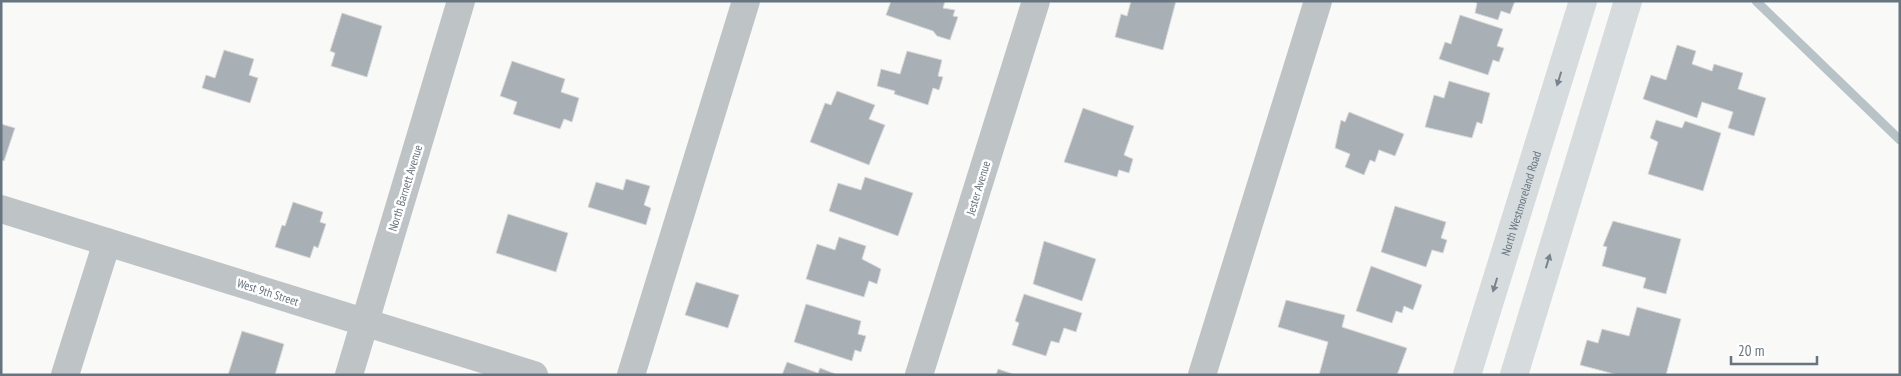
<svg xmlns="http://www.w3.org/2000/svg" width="1901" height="376" font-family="'PT Sans Narrow',sans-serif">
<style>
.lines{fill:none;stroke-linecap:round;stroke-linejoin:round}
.stream{stroke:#b7c3c7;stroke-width:9}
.building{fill:#a8afb5;stroke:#dadad9}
.minor{stroke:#bec3c6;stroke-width:28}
.major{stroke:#d6dbde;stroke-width:28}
.oneway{fill:#77848d}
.labels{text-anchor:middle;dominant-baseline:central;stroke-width:5;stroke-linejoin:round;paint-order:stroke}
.street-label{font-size:12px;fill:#66757f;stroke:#fff}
</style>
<rect width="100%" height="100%" fill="#f9f9f7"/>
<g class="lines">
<polyline class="stream" points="1756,1 1900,140"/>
</g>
<g class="building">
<polygon points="891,1 945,1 943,8 955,10 953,16 958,17 950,40 937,36 933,31 886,15"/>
<polygon points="1131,1 1176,1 1163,50 1115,37 1121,14 1127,16"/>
<polygon points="1471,1 1515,1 1510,14 1501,11 1498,20 1475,13 1477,3"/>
<polygon points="342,13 382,26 367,77 331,66 335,53 330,51"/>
<polygon points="1460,15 1503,29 1497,46 1504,48 1499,62 1493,60 1488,75 1439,59 1445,42 1451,44"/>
<polygon points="1677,45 1696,51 1692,64 1712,71 1714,64 1743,73 1738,89 1766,98 1754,136 1728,128 1733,112 1702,102 1697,118 1643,99 1651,75 1666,80"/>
<polygon points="224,50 254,59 249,75 258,78 250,103 202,88 206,75 215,78"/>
<polygon points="907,51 942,60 938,76 943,77 939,90 933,88 928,105 894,94 895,91 877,86 881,69 900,74"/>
<polygon points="512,61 565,79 561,92 579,98 572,122 564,119 560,129 513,114 517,102 500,96"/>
<polygon points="1449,81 1490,93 1482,124 1477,122 1472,138 1425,127 1434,95 1444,98"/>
<polygon points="837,91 875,105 869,119 885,125 869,165 810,142 825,103 831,105"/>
<polygon points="1083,108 1134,126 1124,155 1133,159 1129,173 1119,170 1117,177 1064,162"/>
<polygon points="1349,112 1404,134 1395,156 1379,150 1375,162 1370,160 1364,175 1345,167 1350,154 1335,148 1341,120 1345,122"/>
<polygon points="1656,120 1682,128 1685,121 1721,133 1703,191 1648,174 1658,142 1650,138"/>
<polygon points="1,124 15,128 4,161 1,160"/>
<polygon points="865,177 913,193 898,236 829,211 838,183 861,190"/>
<polygon points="626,179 650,186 644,205 651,208 646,225 588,207 596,182 623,190"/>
<polygon points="293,202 323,212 320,222 326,224 318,248 314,246 310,258 275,247 282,225 285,226"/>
<polygon points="1395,206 1446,222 1441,238 1447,240 1443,253 1432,250 1426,267 1381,252"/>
<polygon points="508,214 568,233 556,272 496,253"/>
<polygon points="1613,221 1681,239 1666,294 1643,288 1646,278 1602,266 1607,247 1603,246"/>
<polygon points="839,237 866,246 862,259 881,269 877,284 869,281 864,297 806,279 817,244 835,250"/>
<polygon points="1044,241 1096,259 1082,301 1033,284"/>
<polygon points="1371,266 1422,285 1413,310 1404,306 1402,313 1396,311 1392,323 1356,311"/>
<polygon points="696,282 739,295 728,328 685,315"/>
<polygon points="1024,294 1082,313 1076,332 1064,328 1059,343 1051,341 1046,356 1012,345 1019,323 1015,321"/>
<polygon points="1286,300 1345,315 1342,327 1407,348 1397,375 1319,375 1328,342 1278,327"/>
<polygon points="806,304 861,321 858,334 866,336 861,352 855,350 852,361 794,342"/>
<polygon points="1637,307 1681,319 1666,375 1618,375 1580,365 1587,340 1598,343 1602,329 1629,336"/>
<polygon points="242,331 284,344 275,375 228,375"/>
<polygon points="787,362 818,373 820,368 838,375 782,375"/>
<polygon points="998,369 1016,375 996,375"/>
</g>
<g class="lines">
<g class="minor">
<polyline points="1,209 534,375"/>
<polyline points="65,375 107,242"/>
<polyline points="349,375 461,1"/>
<polyline points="631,375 746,1"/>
<polyline points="919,375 1036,1"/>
<polyline points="1202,375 1318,1"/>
</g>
<g class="major">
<path id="s1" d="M1467,375L1583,1"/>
<polyline points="1514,375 1628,1"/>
</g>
</g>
<defs><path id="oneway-solid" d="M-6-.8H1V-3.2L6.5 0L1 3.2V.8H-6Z" transform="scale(1.25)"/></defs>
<g class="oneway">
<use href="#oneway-solid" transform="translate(1559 79) rotate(107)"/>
<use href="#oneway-solid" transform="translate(1548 261) rotate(-73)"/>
<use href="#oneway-solid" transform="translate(1495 285) rotate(107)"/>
</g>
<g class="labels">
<g class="street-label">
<text transform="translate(405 188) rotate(-73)">North Barnett Avenue</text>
<text transform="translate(978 188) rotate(-73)">Jester Avenue</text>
<text stroke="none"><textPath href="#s1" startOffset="180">North Westmoreland Road</textPath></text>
<text transform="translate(268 292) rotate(18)">West 9th Street</text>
</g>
</g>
<rect width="1901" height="376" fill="none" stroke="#66757f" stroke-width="5"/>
<path d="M1731 356v8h86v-8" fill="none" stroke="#66757f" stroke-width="2.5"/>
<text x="1738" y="356" font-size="15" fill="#66757f" stroke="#ffffff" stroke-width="4" paint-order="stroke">20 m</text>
</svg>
